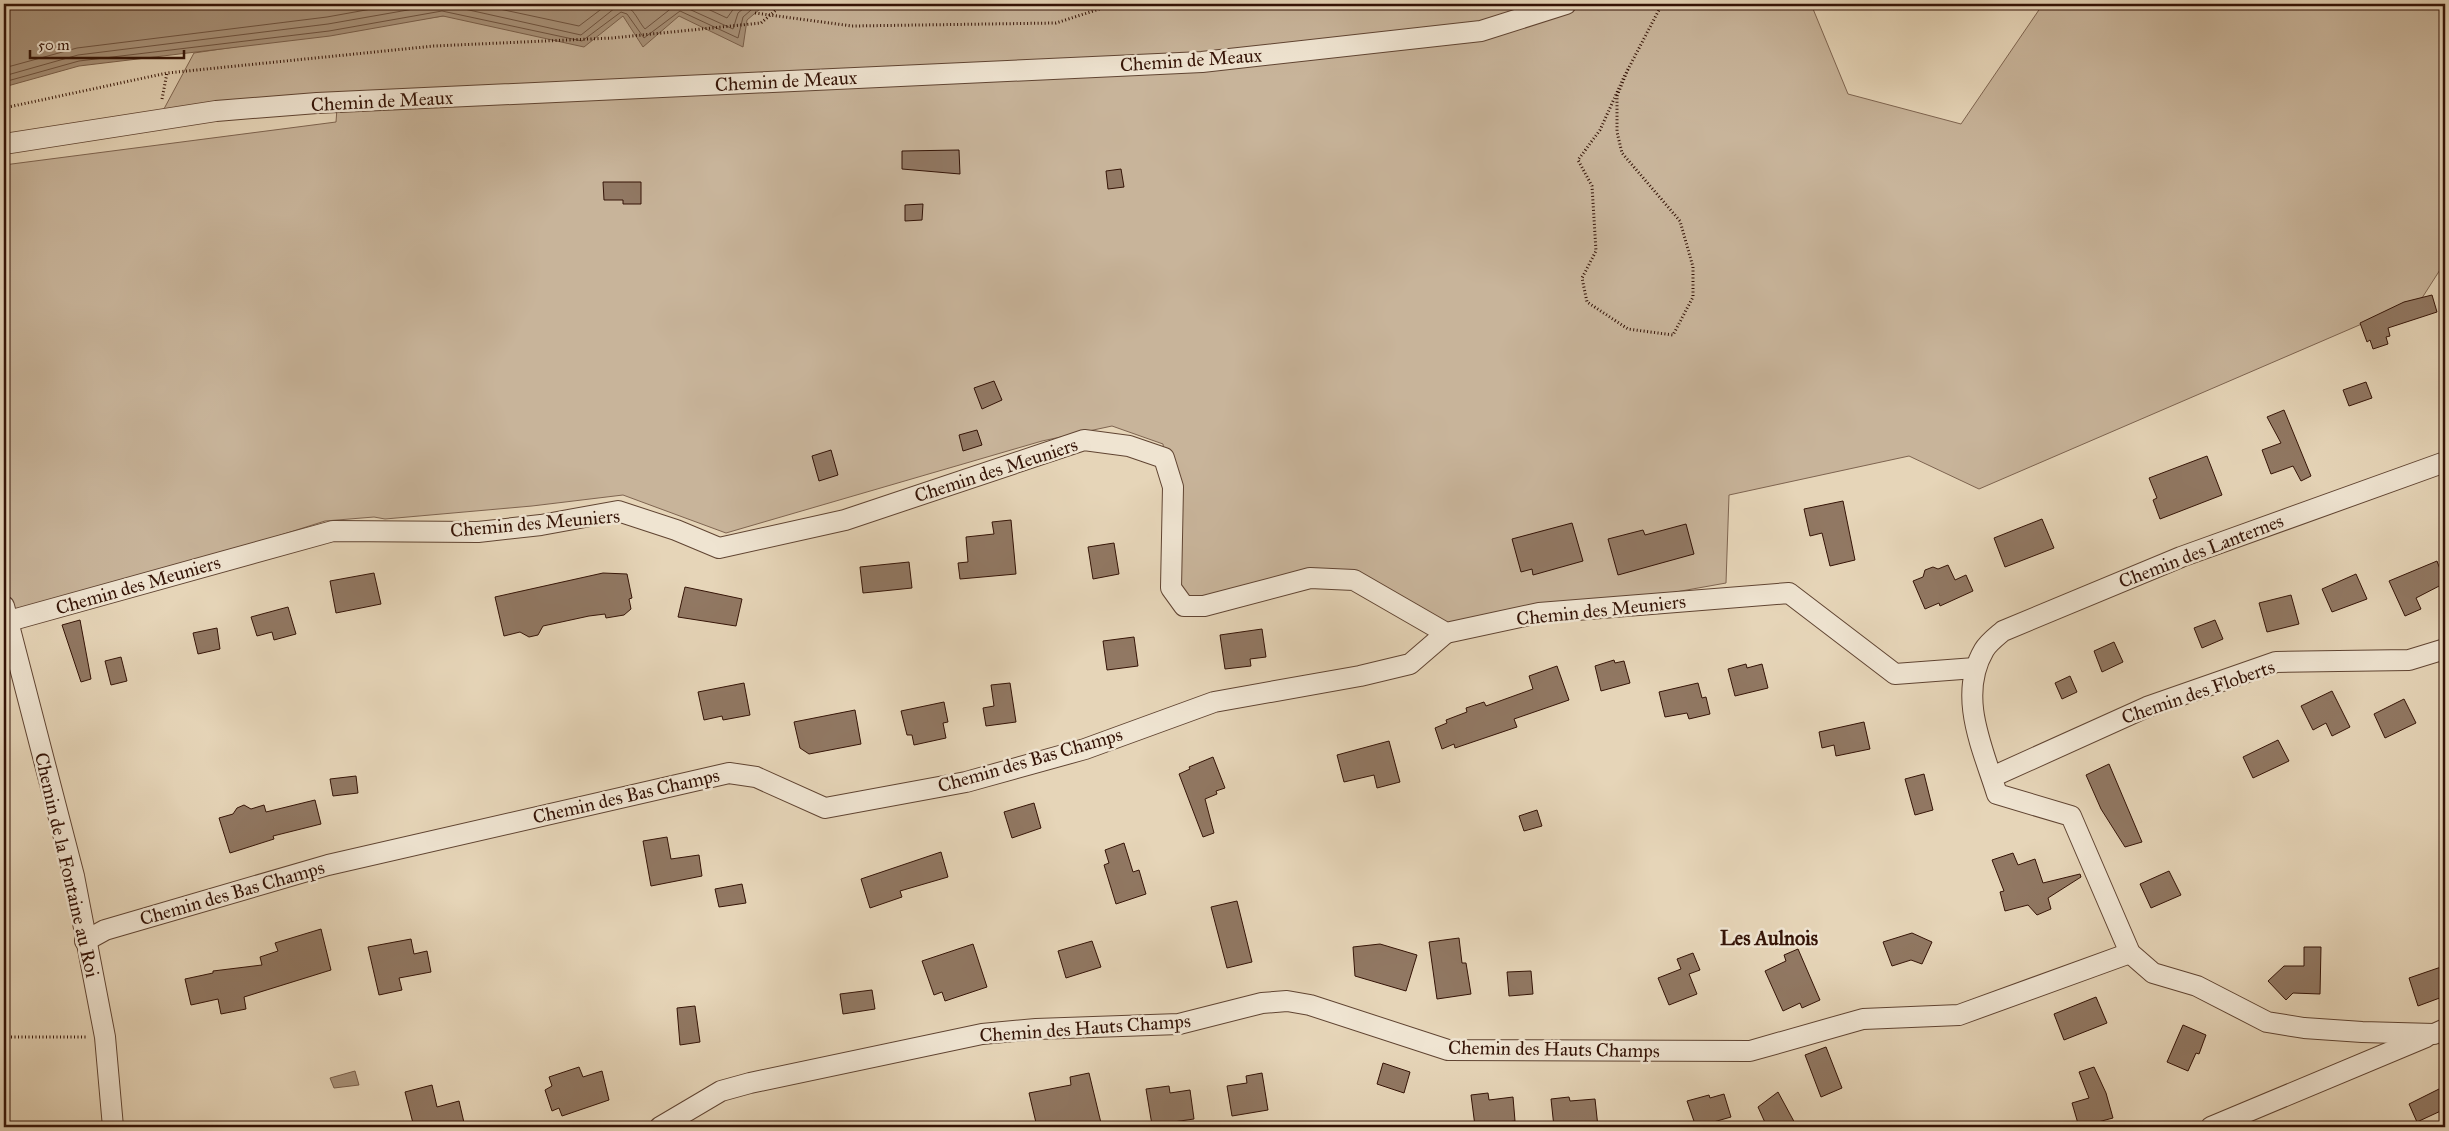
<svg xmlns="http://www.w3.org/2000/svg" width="2449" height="1131" font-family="'IM FELL Great Primer',serif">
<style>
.green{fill:#c8b49a;stroke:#7e6450}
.water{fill:#a9937b;stroke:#7a604c}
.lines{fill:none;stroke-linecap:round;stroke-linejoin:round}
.shore{stroke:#6e5340;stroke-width:1}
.building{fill:#917863;stroke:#341306}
.minor-casing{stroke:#604432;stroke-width:22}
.path{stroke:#341306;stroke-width:3;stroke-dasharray:1 2.5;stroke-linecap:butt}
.minor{stroke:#efe4d1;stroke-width:20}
.labels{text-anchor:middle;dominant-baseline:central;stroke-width:5;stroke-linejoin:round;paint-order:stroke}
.street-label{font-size:19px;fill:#341306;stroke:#efe4d1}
.neighbourhood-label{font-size:20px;font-weight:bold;fill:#341306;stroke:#efe4d1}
</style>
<rect width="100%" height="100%" fill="#e6d5b8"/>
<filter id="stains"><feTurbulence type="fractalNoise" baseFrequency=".004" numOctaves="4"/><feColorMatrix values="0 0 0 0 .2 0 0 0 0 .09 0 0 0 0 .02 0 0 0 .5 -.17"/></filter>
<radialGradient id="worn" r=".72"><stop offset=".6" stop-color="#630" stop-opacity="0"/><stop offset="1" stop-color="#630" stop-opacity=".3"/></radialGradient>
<polygon class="green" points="678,4 1811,4 1848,94 1961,124 2043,4 2445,4 2445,262 2422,298 1979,489 1909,456 1729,495 1726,583 1446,633 1354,580 1184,606 1163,444 1112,426 1042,441 726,533 623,495 532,506 385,519 374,517 325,521 9,621 4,606 4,165 336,122 337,108 158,120 194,53 443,16"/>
<g class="water">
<polygon points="4,4 766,4 747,20 743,47 679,16 643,47 623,16 584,47 443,16 330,36 79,66 4,87"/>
<polygon points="355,1071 359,1085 334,1088 330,1078"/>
</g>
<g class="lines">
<g class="shore">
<polyline points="476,4 579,26 608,4"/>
<polyline points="697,4 727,18 737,4"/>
<polyline points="4,68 77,48 327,17 399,4"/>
<path d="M4,76L78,55L328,24L442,4L581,35L615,8C632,0 636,19 645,29L673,7L680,5L733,29L738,13L749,4"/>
<polyline points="4,82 79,61 329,31 442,11 582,41 621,12 627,14 644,38 680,11 738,38 743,17 758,4"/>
</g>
</g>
<g class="building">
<polygon points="959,150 960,174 902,169 902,151"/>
<polygon points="1121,169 1124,187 1108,189 1106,171"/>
<polygon points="603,182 641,182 641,204 623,204 623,200 604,200"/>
<polygon points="923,204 922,220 905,221 905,205"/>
<polygon points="2432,295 2437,312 2388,328 2390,336 2386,337 2388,344 2373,349 2370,340 2367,342 2360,323 2404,302"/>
<polygon points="994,381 1002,400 982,409 974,388"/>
<polygon points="2366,382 2372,398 2349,406 2343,390"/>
<polygon points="2284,410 2311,476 2301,481 2293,466 2271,474 2262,450 2281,443 2267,417"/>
<polygon points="977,430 982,445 963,451 959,435"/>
<polygon points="831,450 838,475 819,481 812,456"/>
<polygon points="2207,456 2222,495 2160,519 2153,500 2157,498 2149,478"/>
<polygon points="1843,501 1855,560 1830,566 1822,533 1810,536 1804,509"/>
<polygon points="2042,519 2054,548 2005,567 1994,538"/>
<polygon points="1011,520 1016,574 960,579 958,563 968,562 966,537 994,534 992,522"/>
<polygon points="1572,523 1583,561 1533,575 1532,569 1521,572 1512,539"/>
<polygon points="1686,524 1694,554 1618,575 1608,539 1643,530 1645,535"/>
<polygon points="1114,543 1119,574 1093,579 1088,547"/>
<polygon points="2437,561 2445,583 2416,598 2421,609 2405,616 2389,581"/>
<polygon points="909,562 912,588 863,593 860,567"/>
<polygon points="1948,565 1955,580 1966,575 1973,591 1940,606 1939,603 1925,609 1913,581 1923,577 1925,570 1933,567 1938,569"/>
<polygon points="374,573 381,604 336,613 330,581"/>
<polygon points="603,573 627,574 632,598 629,599 631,609 624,615 606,618 605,614 589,616 543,626 538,635 529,637 520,632 504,636 495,597"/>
<polygon points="2356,574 2367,599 2332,612 2322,589"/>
<polygon points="685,587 742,599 736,626 678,617"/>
<polygon points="2291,595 2299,624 2267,632 2259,603"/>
<polygon points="288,607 296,634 274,640 272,632 257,636 251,617"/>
<polygon points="80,620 91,679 81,682 62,625"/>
<polygon points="2215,620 2223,639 2202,648 2194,628"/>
<polygon points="217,628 220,649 198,654 193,633"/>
<polygon points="1262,629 1266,657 1250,659 1251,666 1225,669 1220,635"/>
<polygon points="1134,637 1138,666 1107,670 1103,641"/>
<polygon points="2114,642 2123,662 2102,672 2094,651"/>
<polygon points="121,657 127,681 111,685 105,661"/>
<polygon points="1614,660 1615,663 1624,661 1630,683 1601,691 1595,666"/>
<polygon points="1746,664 1747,668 1762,664 1768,688 1735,696 1728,669"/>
<polygon points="1557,666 1569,700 1514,719 1517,727 1455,748 1454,744 1442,749 1435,728 1447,723 1446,720 1467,712 1466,708 1484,702 1486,706 1533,689 1529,676"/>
<polygon points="2070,676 2077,692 2062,699 2055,683"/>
<polygon points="744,683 750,715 723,720 722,716 704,720 698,692"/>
<polygon points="1010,683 1016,722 986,726 983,708 994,706 991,685"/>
<polygon points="1698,683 1702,698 1706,697 1710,714 1689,719 1687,713 1665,717 1659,692"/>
<polygon points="2332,691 2350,727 2332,736 2326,723 2313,730 2301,706"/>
<polygon points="2404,699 2416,723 2385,738 2374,714"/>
<polygon points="944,702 948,722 943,723 946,738 914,745 912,735 907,735 901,711"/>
<polygon points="855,710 861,744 809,754 800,748 794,722"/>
<polygon points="1864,722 1870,749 1836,756 1834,745 1822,748 1819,732"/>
<polygon points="2278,740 2289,761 2253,778 2243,757"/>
<polygon points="1389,741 1400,782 1377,788 1374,775 1344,782 1337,755"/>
<polygon points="1213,757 1225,788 1216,791 1217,794 1205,799 1214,833 1203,837 1179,774 1190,769 1189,767"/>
<polygon points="2109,764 2142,842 2125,847 2101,809 2086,775"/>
<polygon points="1924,774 1933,810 1915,815 1905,779"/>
<polygon points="356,776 358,793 333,796 330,779"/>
<polygon points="315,800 321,824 273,836 274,839 230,853 219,818 233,814 237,808 244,805 251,809 264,805 266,812"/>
<polygon points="1034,803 1041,828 1012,838 1004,812"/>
<polygon points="1537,810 1542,826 1524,831 1519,816"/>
<polygon points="667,837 671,859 699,855 702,876 651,886 643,841"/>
<polygon points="1124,843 1133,872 1139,870 1146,894 1116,904 1104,865 1109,863 1105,850"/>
<polygon points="941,852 948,877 900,891 902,897 870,908 861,879"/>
<polygon points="2013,853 2018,865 2035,859 2043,883 2080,874 2081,877 2048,898 2051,909 2037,915 2028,905 2005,911 2000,892 2004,891 1992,860"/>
<polygon points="2169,871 2181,895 2151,908 2140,884"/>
<polygon points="742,884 746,903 719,907 715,889"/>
<polygon points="1237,901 1252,962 1227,968 1211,907"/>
<polygon points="321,929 331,970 244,997 246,1009 221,1014 218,999 191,1005 185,979 213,973 213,971 262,965 260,957 278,951 275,943"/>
<polygon points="1912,933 1932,942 1922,964 1911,960 1892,966 1883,942"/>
<polygon points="1459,938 1462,963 1466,963 1471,994 1437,999 1429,942"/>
<polygon points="411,939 414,954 427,951 431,972 399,978 402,990 379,995 368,947"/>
<polygon points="1092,941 1101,967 1066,978 1058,951"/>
<polygon points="973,944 987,987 945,1001 942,992 934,995 922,961"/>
<polygon points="1380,944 1417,955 1406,991 1355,976 1353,947"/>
<polygon points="2304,947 2321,947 2320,994 2293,993 2286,1000 2268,981 2284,966 2304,966"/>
<polygon points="1798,949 1820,1000 1802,1008 1800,1003 1783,1011 1765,971 1786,961 1784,955"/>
<polygon points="1693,953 1700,970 1689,974 1697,994 1669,1005 1658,978 1681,969 1677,959"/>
<polygon points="2441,967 2445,979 2445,996 2418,1006 2409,978"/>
<polygon points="1531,971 1533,994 1509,996 1507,972"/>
<polygon points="872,990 875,1009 843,1014 840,994"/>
<polygon points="2096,997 2107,1023 2064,1040 2054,1014"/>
<polygon points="695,1006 700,1042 680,1045 677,1008"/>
<polygon points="2183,1025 2206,1035 2199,1054 2196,1053 2188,1071 2167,1062"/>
<polygon points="1826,1047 1842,1088 1821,1097 1805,1055"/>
<polygon points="1383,1063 1410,1072 1404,1093 1377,1084"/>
<polygon points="579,1067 583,1077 602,1071 609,1100 562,1116 559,1108 552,1111 545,1090 552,1086 549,1077"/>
<polygon points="2094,1067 2106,1093 2113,1118 2079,1127 2072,1103 2089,1098 2079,1072"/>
<polygon points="1089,1073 1101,1123 1080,1127 1037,1127 1029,1093 1071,1085 1070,1077"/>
<polygon points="1262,1073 1268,1110 1232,1116 1227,1086 1247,1083 1246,1076"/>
<polygon points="432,1085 437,1107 459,1101 465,1127 414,1127 405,1092"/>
<polygon points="1169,1086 1170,1093 1190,1090 1194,1119 1152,1125 1146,1089"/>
<polygon points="2445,1086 2445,1109 2417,1122 2409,1104"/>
<polygon points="1778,1092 1797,1127 1767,1127 1758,1107"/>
<polygon points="1488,1093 1489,1100 1513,1097 1515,1121 1475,1126 1471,1095"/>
<polygon points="1724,1094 1731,1117 1696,1127 1687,1101 1709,1095 1710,1098"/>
<polygon points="1569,1097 1570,1101 1595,1099 1598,1127 1554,1127 1551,1099"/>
</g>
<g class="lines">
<defs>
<g id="minor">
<polyline points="4,144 216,111 317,103 1202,62 1481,31 1566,4"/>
<path d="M2445,462L2181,557L2003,631C1996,637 1988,643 1984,650C1957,696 1983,749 1997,794L2071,816L2130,953L2153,973L2197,986L2267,1022L2304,1028L2362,1032L2434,1034L2445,1029"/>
<polyline points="4,606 74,876 105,1037 113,1127"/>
<polyline points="9,621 333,531 478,532 541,525 618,511 676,530 719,548 845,520 1084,440 1129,446 1164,458 1173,487 1171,588 1184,606 1204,606 1310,578 1354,580 1446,633 1539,613 1789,593 1895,674 1975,668"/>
<polyline points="1992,777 2147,707 2276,662 2409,660 2445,649"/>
<polyline points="85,941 105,930 328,865 729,773 756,777 825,808 966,782 1085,749 1214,702 1360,676 1410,664 1446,633"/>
<polyline points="660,1127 721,1091 750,1083 982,1034 1036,1029 1179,1024 1262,1003 1287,1001 1310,1005 1448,1050 1750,1051 1863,1019 1959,1015 2130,953"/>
<polyline points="2211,1127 2426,1037"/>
</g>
</defs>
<use href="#minor" class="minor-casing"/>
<g class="path">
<polyline points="755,13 852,26 1056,23 1115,4"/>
<polyline points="1628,69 1617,96 1617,132 1622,153 1680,221 1693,267 1693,297 1673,335 1628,329 1587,302 1582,278 1596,251 1592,186 1578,160 1600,130 1624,77 1662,4"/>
<polyline points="162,99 167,73 434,46 612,38 761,23 783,4"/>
<polyline points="4,108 167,73"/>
<polyline points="4,1037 86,1037"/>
</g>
<use href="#minor" class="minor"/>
</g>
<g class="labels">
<g class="street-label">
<text transform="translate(1191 60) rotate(-4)">Chemin de Meaux</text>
<text transform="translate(786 81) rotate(-3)">Chemin de Meaux</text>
<text transform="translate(382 101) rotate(-3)">Chemin de Meaux</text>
<text transform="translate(996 470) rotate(-18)">Chemin des Meuniers</text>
<text transform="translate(535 523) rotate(-5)">Chemin des Meuniers</text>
<text transform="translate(2201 551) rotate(-21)">Chemin des Lanternes</text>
<text transform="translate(138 585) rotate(-16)">Chemin des Meuniers</text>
<text transform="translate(1601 610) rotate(-6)">Chemin des Meuniers</text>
<text transform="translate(2198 692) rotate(-19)">Chemin des Floberts</text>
<text transform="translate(1030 760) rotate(-16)">Chemin des Bas Champs</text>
<text transform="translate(626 796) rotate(-13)">Chemin des Bas Champs</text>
<text transform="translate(67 865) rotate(77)">Chemin de la Fontaine au Roi</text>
<text transform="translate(232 893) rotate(-16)">Chemin des Bas Champs</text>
<text transform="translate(1085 1028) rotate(-4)">Chemin des Hauts Champs</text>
<text transform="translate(1554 1049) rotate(1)">Chemin des Hauts Champs</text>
</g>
<g class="neighbourhood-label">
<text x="1769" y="938">Les Aulnois</text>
</g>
</g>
<rect width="2449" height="1131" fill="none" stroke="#e6d5b8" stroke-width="20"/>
<rect x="5" y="5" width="2439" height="1121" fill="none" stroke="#341306" stroke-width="2.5"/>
<rect x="10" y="10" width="2429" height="1111" fill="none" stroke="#341306"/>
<path d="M30 50v8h154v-8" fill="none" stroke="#341306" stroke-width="2.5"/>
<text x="38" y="50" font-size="15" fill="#341306" stroke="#efe4d1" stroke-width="4" paint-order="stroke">50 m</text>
<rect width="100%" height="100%" filter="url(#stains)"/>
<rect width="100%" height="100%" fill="url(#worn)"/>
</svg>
